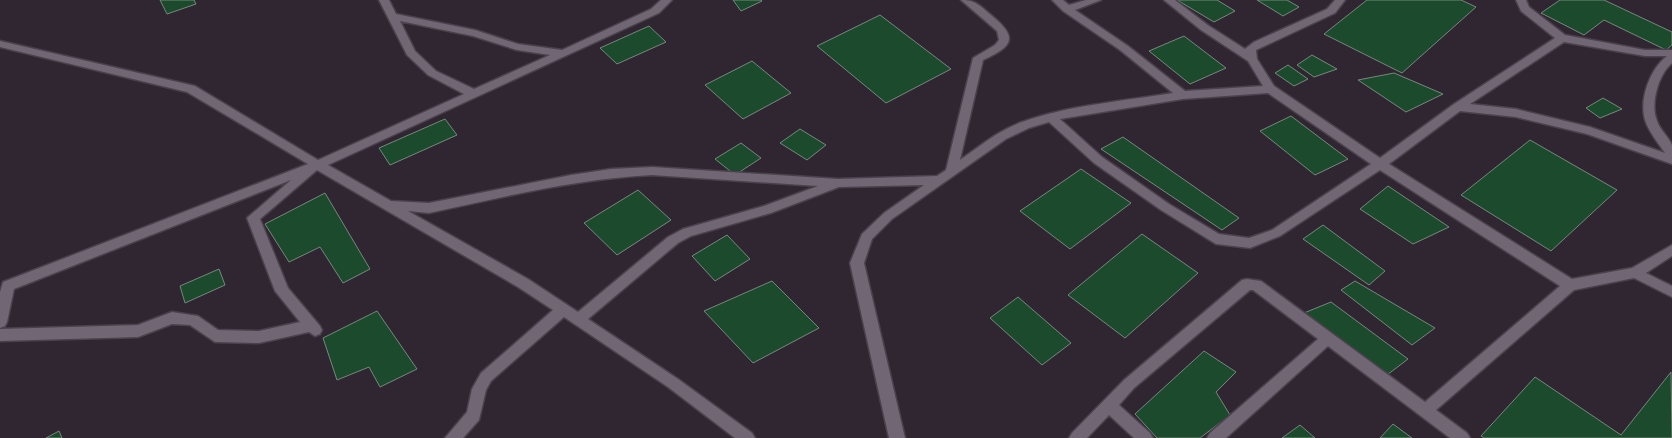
<svg xmlns="http://www.w3.org/2000/svg" width="1672" height="438" font-family="'Nunito Sans',sans-serif">
<style>
.building{fill:#1b4b2c;stroke:#77877b}
.lines{fill:none;stroke-linecap:round;stroke-linejoin:round}
.street-casing{stroke:#4a414c;stroke-width:3}
.street{fill:#716674;fill-rule:evenodd}
</style>
<rect width="100%" height="100%" fill="#302632"/>
<g class="building">
<polygon points="160,0 194,0 196,4 167,14"/>
<polygon points="733,0 761,0 762,1 741,11"/>
<polygon points="1177,0 1217,0 1235,11 1214,22"/>
<polygon points="1257,0 1287,0 1299,7 1283,16"/>
<polygon points="1367,0 1461,0 1476,7 1402,73 1324,34"/>
<polygon points="1560,0 1604,0 1672,32 1672,45 1666,50 1604,20 1584,35 1541,13"/>
<polygon points="880,15 951,69 886,103 817,46"/>
<polygon points="649,26 666,42 617,64 600,48"/>
<polygon points="1184,36 1226,68 1190,84 1149,51"/>
<polygon points="1312,55 1337,69 1314,77 1297,65"/>
<polygon points="752,61 791,93 743,119 705,85"/>
<polygon points="1288,65 1308,79 1294,86 1275,73"/>
<polygon points="1394,73 1443,94 1406,112 1358,80"/>
<polygon points="1603,98 1622,109 1600,118 1586,108"/>
<polygon points="1291,116 1348,159 1315,175 1260,131"/>
<polygon points="445,119 457,135 390,165 379,148"/>
<polygon points="800,129 826,145 807,160 780,143"/>
<polygon points="1123,137 1239,218 1222,230 1101,149"/>
<polygon points="1530,140 1617,190 1551,251 1461,195"/>
<polygon points="741,143 761,158 735,175 715,159"/>
<polygon points="1081,169 1131,203 1070,249 1020,211"/>
<polygon points="1388,186 1449,227 1413,244 1360,209"/>
<polygon points="638,190 671,220 617,255 584,223"/>
<polygon points="325,193 370,269 343,283 320,247 289,262 265,224"/>
<polygon points="1323,225 1385,271 1369,285 1303,239"/>
<polygon points="1142,234 1198,273 1125,338 1068,295"/>
<polygon points="727,235 750,259 715,281 692,256"/>
<polygon points="219,269 225,285 185,303 180,286"/>
<polygon points="772,281 819,328 753,363 704,311"/>
<polygon points="1355,281 1435,328 1412,345 1341,290"/>
<polygon points="1018,297 1071,343 1042,365 990,318"/>
<polygon points="1331,302 1408,359 1387,375 1304,313"/>
<polygon points="377,311 417,369 380,387 369,367 337,380 323,338"/>
<polygon points="1204,351 1236,372 1216,392 1230,415 1200,438 1157,438 1135,414"/>
<polygon points="1671,372 1672,438 1484,438 1481,436 1535,377 1621,435"/>
<polygon points="1393,424 1412,438 1380,438"/>
<polygon points="1300,425 1315,438 1282,438"/>
<polygon points="59,431 62,438 46,438"/>
</g>
<g class="lines">
<defs>
<path id="street" d="M379,0H389L396,14L475,30L518,44L562,50L651,9L661,0H672L659,13L328,165L391,201L429,203L571,175L611,169L652,167L838,179L937,176L946,170L973,58L995,45L999,40L997,31L961,0C976,0 980,6 991,15C1019,38 1013,46 983,60L960,160C980,146 999,130 1022,122C1069,105 1124,101 1173,93L1120,50L1063,11L1052,0H1063L1069,5L1086,0H1101L1075,10L1128,46L1185,91L1263,86L1248,61L1201,30L1164,0H1175L1209,26L1245,49L1254,42L1327,9L1335,0H1345L1335,13L1256,50L1257,59L1274,86L1380,158L1454,104L1555,38L1521,11L1516,0H1526L1529,7L1565,35L1645,50H1672V63C1658,75 1650,104 1657,121C1660,130 1668,136 1672,145C1672,150 1672,159 1672,164L1587,134L1516,117L1460,111L1389,164L1572,279L1632,268L1672,245V256L1646,273L1672,286V297L1634,278L1574,290L1436,410L1467,433L1470,438H1450L1328,346L1226,438H1207L1210,433L1318,339L1253,290H1250L1134,388L1119,405L1150,433L1153,438H1134L1109,415L1087,438H1069L1072,433L1124,380L1242,280L1247,279L1261,281L1425,402L1560,286L1380,170L1280,236L1250,248L1216,244L1161,210L1094,163L1049,122L1029,128L1006,139L892,219L872,239L864,263L905,438H889L850,263L862,234L884,213L924,185L839,187L771,213L691,236L678,243L588,319L678,379L752,433L755,438H735L668,387L564,317L491,381L486,390L479,420L463,438H445L467,412L472,389L481,373L553,310L518,287L317,170L260,219L288,288L320,326L322,330L320,334L315,336L309,332L259,343L215,342L190,325L172,324L138,337L0,341V329L138,325L172,312L198,316L218,330L259,331L300,322L275,291L247,218L291,180L14,289L7,322L5,326L0,328V292L3,282L308,164L187,92L0,47V41L195,86L318,160L464,94L428,75L407,55ZM400,21L473,36L517,50L550,55L474,89L436,71L415,51ZM1564,42L1645,56H1667C1650,69 1639,99 1645,120C1649,132 1658,143 1665,153L1590,127L1516,109L1470,104ZM1268,93L1371,164L1272,230L1249,238L1219,234L1169,204L1102,157L1060,119L1183,99ZM652,175L818,186L764,206L683,229L668,237L578,312L528,279L408,211L429,213C503,197 576,179 652,175Z"/>
</defs>
<use href="#street" class="street-casing"/>
<use href="#street" class="street"/>
</g>
</svg>
